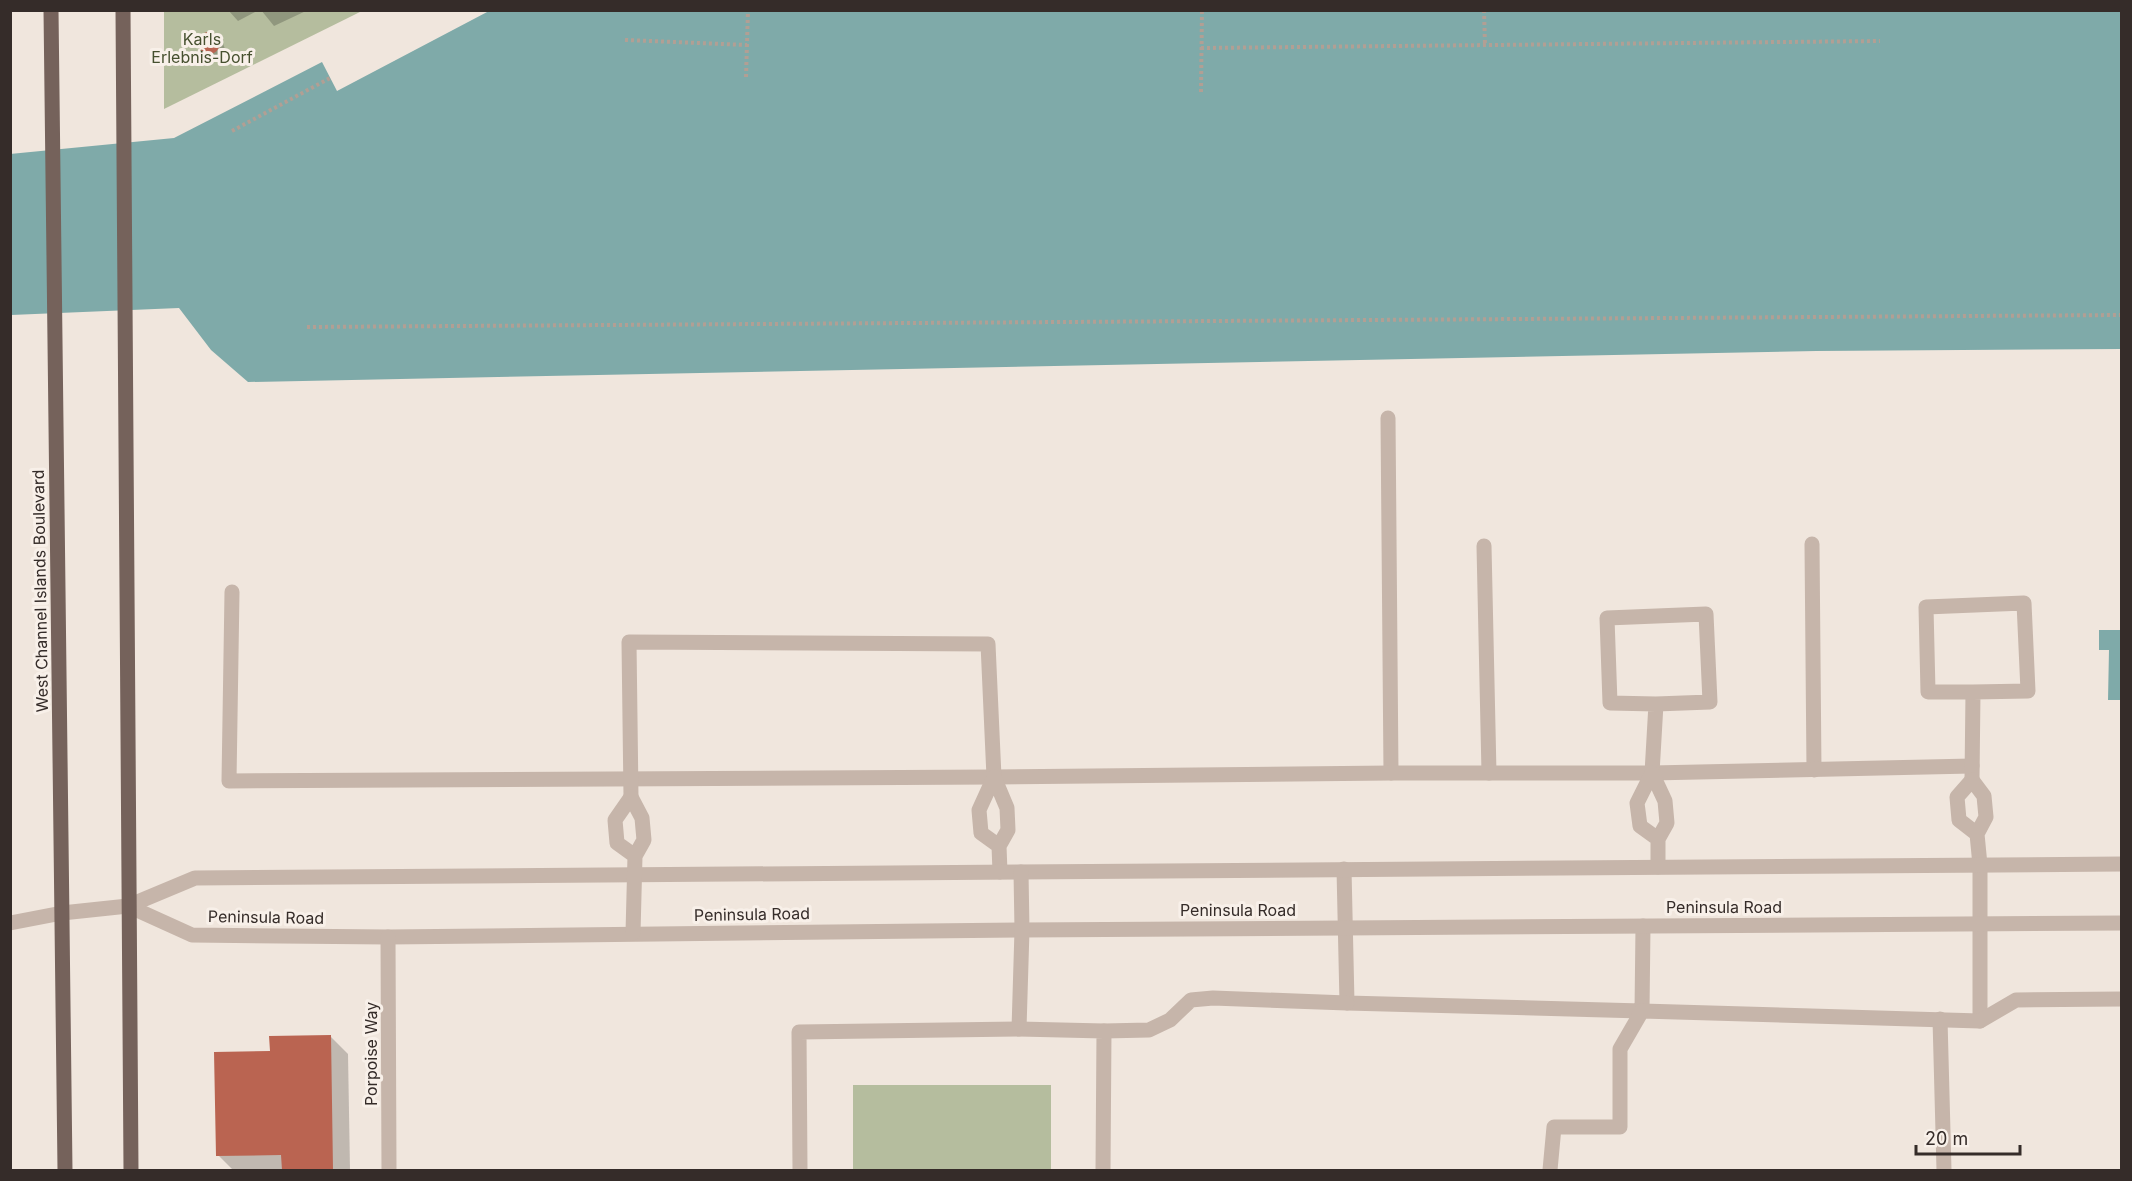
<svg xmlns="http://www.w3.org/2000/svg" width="2132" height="1181" font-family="Inter,sans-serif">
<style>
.green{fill:#b5bd9e}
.water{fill:#7faaa9}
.shadow{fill:#0003}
.building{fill:#ba6451}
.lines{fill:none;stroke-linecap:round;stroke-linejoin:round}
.path{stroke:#b29f94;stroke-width:4;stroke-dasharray:3 3;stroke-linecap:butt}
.minor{stroke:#c6b5aa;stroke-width:15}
.major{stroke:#75625b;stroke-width:15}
.labels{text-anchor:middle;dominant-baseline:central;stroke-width:6;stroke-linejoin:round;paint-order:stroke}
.park-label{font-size:16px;fill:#46502f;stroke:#f8f0e9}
.street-label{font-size:16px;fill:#352c29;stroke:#f8f0e9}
</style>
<rect width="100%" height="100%" fill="#f0e6dd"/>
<g class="green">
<polygon points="164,11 164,10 362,11 164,109"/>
<rect x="853" y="1085" width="198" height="85"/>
</g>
<g class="water">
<polygon points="489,11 2121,11 2121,349 1816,351 248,382 211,350 179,308 11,315 10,154 174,138 322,62 337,91"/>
<polygon points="2099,630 2121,630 2121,700 2108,700 2109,650 2099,650"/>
</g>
<g class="shadow">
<polygon points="228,10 259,10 238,21"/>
<polygon points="261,10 308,10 274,26"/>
<polygon points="208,33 216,36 222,41 225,49 222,57 215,59 202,50 198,43 201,36"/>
<polygon points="331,1037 348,1054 350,1170 233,1170 218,1155 271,1052"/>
</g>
<g class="building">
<circle cx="209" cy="43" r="11"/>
<polygon points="331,1035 333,1170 282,1170 281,1155 216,1156 214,1052 270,1051 269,1036"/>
</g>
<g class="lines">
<g class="path">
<polyline points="1484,10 1485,45"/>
<polyline points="625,40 747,45"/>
<polyline points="1201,48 1880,41"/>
<polyline points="746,77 748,10"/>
<polyline points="1201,92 1202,10"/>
<polyline points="232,131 330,78"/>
<polyline points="307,327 2122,315"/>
</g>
<g class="minor">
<polyline points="1388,418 1391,773"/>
<polyline points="1812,544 1814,770"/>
<polyline points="1484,546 1489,773"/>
<polyline points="232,592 229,781 994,777 1391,773 1652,773 1972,766"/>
<polyline points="1652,773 1656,704 1710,702 1706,614 1607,618 1610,703 1656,704"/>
<polyline points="1972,780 1973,692 2028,691 2024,603 1926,607 1928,692 1973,692"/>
<polyline points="631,797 629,642 988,644 994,777"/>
<polyline points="1977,834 1959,820 1957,797 1972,780 1984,796 1986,817 1977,834 1980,865 1980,1021"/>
<polyline points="1658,839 1640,826 1637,803 1652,773 1665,801 1667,823 1658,839 1658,867"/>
<polyline points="999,846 981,833 979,810 994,777 1007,808 1008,830 999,846 1000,872"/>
<polyline points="1344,869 1347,1003 1642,1011 1643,926"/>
<polyline points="128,906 192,935 388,937 1022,930 2122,923"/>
<polyline points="10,923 62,913 128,906 195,878 2122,864"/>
<polyline points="633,933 635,856 644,840 642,818 631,797 615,820 617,843 635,856"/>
<polyline points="388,937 389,1170"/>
<polyline points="1940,1019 1944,1170"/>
<polyline points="1019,1029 1022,930 1021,872"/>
<polyline points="1104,1031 1149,1030 1170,1020 1191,1000 1213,998 1347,1003"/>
<polyline points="800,1170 799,1032 1019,1029 1104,1031 1103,1170"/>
<polyline points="1550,1170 1554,1127 1620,1127 1620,1049 1642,1011 1980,1021 2016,1000 2122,999"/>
</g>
<g class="major">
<polyline points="51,10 65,1170"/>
<polyline points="123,10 131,1170"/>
</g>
</g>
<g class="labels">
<g class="park-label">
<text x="202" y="39">Karls<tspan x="202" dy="18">Erlebnis-Dorf</tspan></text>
</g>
<g class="street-label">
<text transform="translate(40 591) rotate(-91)">West Channel Islands Boulevard</text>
<text x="1724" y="907">Peninsula Road</text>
<text x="1238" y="910">Peninsula Road</text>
<text transform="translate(752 914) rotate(-1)">Peninsula Road</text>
<text transform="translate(266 917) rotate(1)">Peninsula Road</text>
<text transform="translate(371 1054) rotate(-90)">Porpoise Way</text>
</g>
</g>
<rect width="2132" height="1181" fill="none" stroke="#352c29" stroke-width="24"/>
<path d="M1916 1145v9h104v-9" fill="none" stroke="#352c29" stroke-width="3"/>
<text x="1925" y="1145" font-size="18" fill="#352c29" stroke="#f8f0e9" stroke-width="4.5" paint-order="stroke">20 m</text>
</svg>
